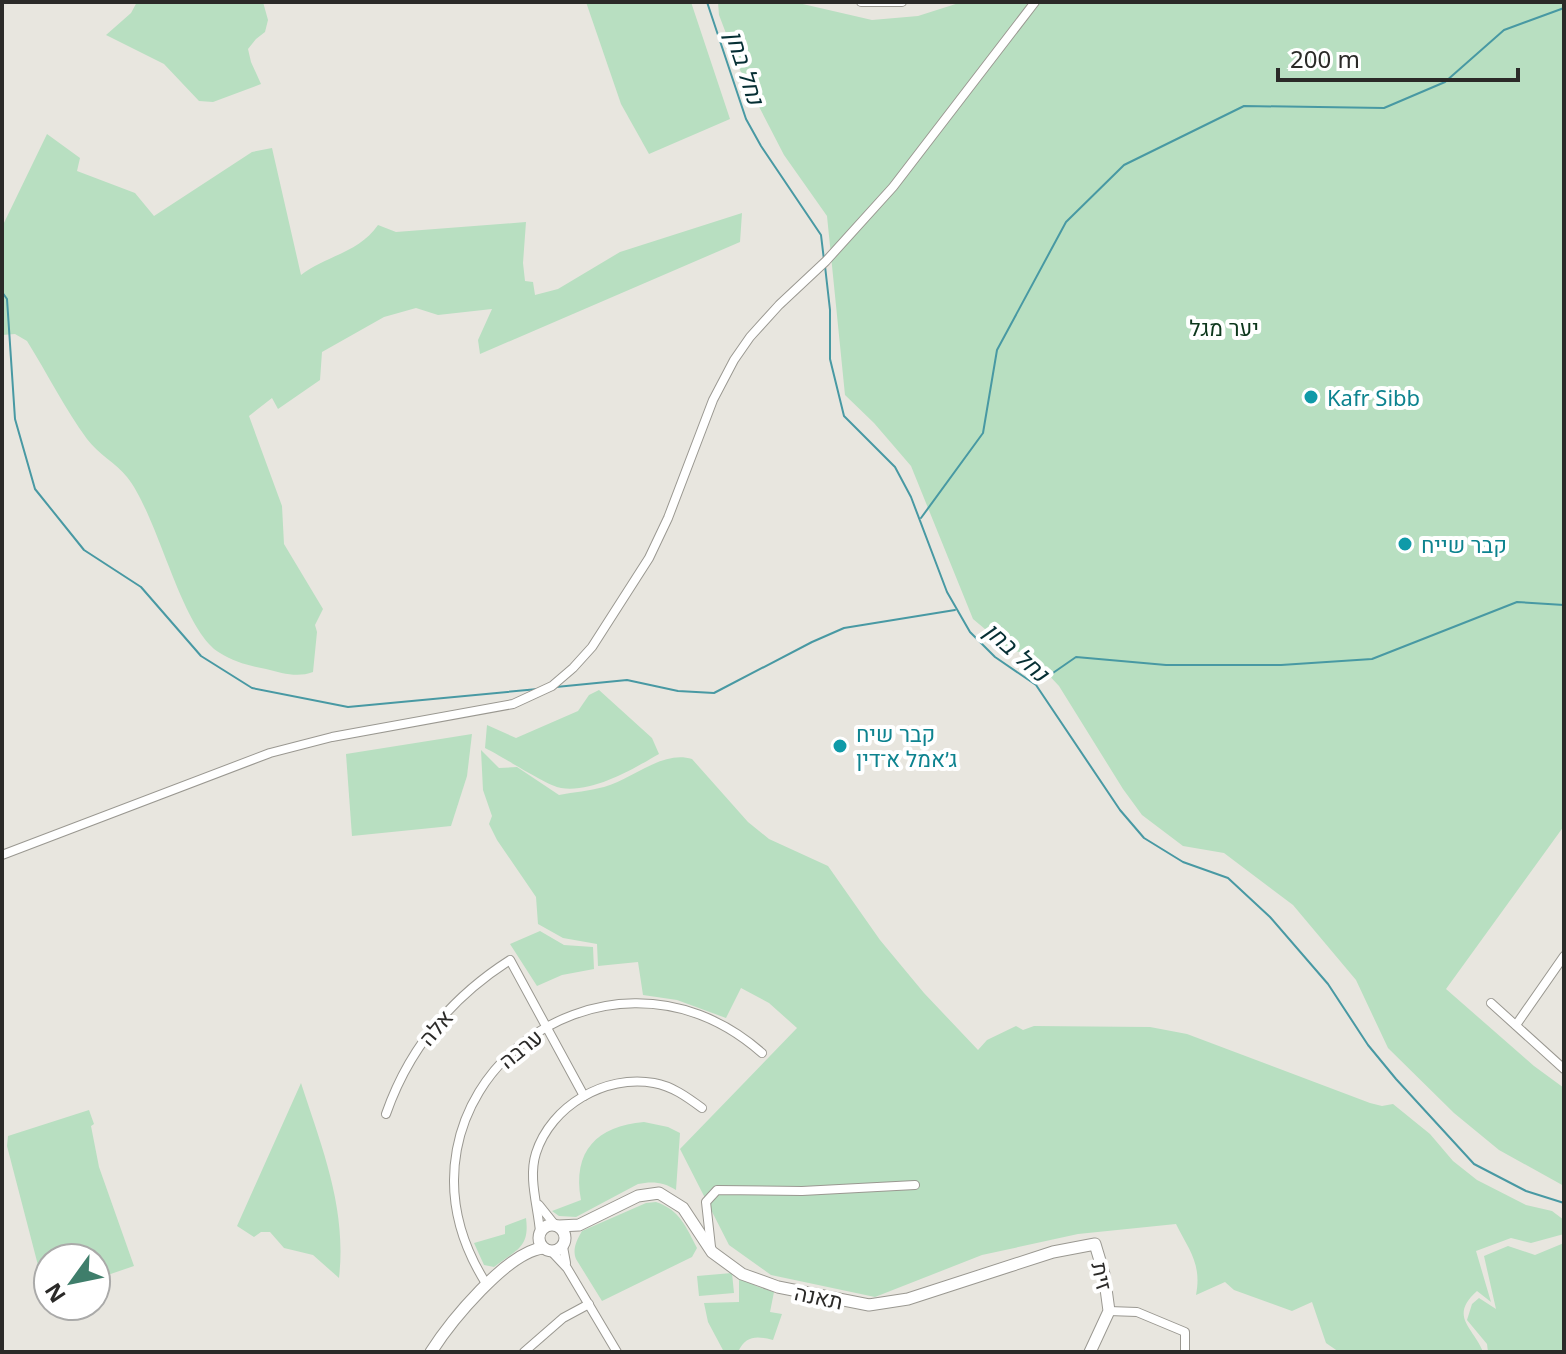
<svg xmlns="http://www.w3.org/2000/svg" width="1566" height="1354" font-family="'Noto Sans',Heebo,sans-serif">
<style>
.green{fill:#b8dfc1}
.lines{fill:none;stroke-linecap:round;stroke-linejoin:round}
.stream{stroke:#4899a3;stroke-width:2}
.street-casing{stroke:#9a9891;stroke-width:10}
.secondary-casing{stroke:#9a9891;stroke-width:13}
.street{stroke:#fff;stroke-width:8}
.secondary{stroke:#fff;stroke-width:11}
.culture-dot{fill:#0f9aa8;stroke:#fff;stroke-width:3}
.labels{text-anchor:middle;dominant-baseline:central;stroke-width:8;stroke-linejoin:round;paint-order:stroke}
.park-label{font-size:22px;fill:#0d371c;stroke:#fff}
.culture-label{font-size:22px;fill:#0d838f;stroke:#fff;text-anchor:start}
.street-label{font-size:22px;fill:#2b2a28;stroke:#fff}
.water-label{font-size:24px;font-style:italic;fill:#062f34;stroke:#fff}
</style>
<rect width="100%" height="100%" fill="#e8e6df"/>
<g class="green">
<polygon points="137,2 263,2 268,20 265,32 256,39 248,49 251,62 261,84 213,102 199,101 164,64 106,35 131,13"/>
<polygon points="586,2 691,2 730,119 649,154 621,104"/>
<polygon points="718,2 794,2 872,20 918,16 962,2 1564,2 1564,826 1446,989 1534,1066 1564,1088 1564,1186 1499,1150 1454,1113 1388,1048 1356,980 1293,905 1224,853 1183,846 1142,815 1123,789 1059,686 1029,654 1010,650 973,619 911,466 874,423 845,395 827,216 784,155 740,70 719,15"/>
<path d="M47,134L80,158L77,171L135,193L154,216L252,152L272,148L301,275C325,256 359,253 378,225L396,232L526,222L523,263L525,281L533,282L535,295L558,289L620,252L742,213L740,242L480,354L478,340L492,309L438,315L416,308L384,317L322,352L320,380L278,409L272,398L249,416L282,506L284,544L323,609L315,625L317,632L313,672C297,678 282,673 266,669C250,666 234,662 220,653C181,630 159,517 127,477C116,463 98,454 87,439C65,409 47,373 27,341L15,334L2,335V227Z"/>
<path d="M599,690L652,738L659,754C633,769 593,793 561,788C547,786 502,756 485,748L487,725L516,738L578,711L589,695Z"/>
<polygon points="472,734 467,776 451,826 352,836 346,754"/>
<path d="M481,750L499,768L517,767L559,795C574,792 589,791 604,787C633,779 662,750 692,759L748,822L769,839L828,866L880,940L924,993L978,1050L987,1040L1016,1026L1023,1030L1034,1026L1150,1027L1187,1034L1370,1103L1382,1106L1393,1104L1430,1134L1453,1161L1477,1180L1526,1205L1552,1211L1564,1220V1234L1531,1243L1511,1238L1476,1251L1491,1302L1477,1291C1448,1317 1474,1328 1483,1352H1339L1326,1343L1312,1302L1292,1311L1234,1290L1225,1282L1196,1295C1202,1264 1189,1250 1176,1224L1078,1234L982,1255L875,1297L771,1275L729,1245L680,1149L797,1028L769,1003L741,988L726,1018L677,1000L643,995L638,962L598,966L597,944L563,938L538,924L536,897L497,840L489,824L492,816L483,790Z"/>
<polygon points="540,931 564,945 593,947 594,969 562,975 537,986 510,944"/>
<path d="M301,1083C322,1148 347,1208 339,1278L313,1255L284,1248L270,1232H261L254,1237L237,1226Z"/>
<polygon points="89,1110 94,1124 91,1126 99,1167 134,1266 96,1279 96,1258 48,1258 48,1295 46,1296 7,1146 8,1136"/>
<path d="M644,1122L668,1127L680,1133L676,1190C664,1182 652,1181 638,1184L576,1217L559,1216L552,1211L581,1200C572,1151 597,1126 644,1122Z"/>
<path d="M656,1202C680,1210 686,1227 697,1248L692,1257L602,1301L576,1259C572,1249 577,1240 582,1231L646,1203Z"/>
<path d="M526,1218C530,1248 516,1250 494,1267L484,1265L474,1243L505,1234V1226Z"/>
<polygon points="1564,1243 1564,1352 1488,1352 1487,1344 1467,1320 1472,1304 1479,1298 1496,1309 1484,1256 1508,1246 1535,1255"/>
<polygon points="732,1273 734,1293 699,1296 697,1276"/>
<path d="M739,1276L756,1286L774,1292L770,1312L782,1314L773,1340C757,1336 746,1335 738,1352H724L708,1322L704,1303L739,1302Z"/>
</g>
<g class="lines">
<g class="stream">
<polyline points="707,2 746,119 761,146 821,235 824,260"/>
<polyline points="825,266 830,310 830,359 844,416 895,467 911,497 947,592 970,632 995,657 1036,685 1120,810 1144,838 1183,862 1228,878 1270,917 1328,984 1368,1045 1396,1079 1474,1164 1526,1191 1564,1203"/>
<polyline points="2,292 7,299 15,419 35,489 84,550 141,587 201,656 252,688 348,707 538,689"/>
<polyline points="921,518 983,433 997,350 1066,222 1124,165 1244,106 1384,108 1445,82 1504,30 1564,8"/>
<polyline points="1037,684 1076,657 1166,665 1281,665 1372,659 1517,602 1564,605"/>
<polyline points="556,687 627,680 678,691 714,693 812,642 844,628 955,610"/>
</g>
<defs>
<g id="street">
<polyline points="861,2 902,2"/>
<polyline points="2,855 270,753 332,737 513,704 552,686 573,668 592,647 649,558 668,518 713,400 734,360 750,337 779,305 826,261 893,187 1035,2"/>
<polyline points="1491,1003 1564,1069"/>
<polyline points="1516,1025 1564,956"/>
<path d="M386,1114C409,1048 452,997 510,960L584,1096"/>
<polyline points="539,1205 555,1225"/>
<path d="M540,1232C538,1206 528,1178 536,1153C551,1106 605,1074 654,1083C672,1086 687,1097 702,1108"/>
<polyline points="563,1247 566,1263"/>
<polyline points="711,1247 706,1202 717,1190 802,1191 915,1185"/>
<polyline points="552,1252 567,1268 617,1352"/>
<path d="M487,1285C367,1097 602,912 762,1053"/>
<polyline points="1109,1311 1137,1312 1185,1332 1185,1352"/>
<polyline points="524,1352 563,1318 589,1304"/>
</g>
<g id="secondary">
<circle cx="552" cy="1238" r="13"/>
<polyline points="559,1226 579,1225 638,1196 659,1193 683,1208 712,1252 742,1274 778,1287 869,1305 908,1299 1053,1252 1095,1244 1104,1274 1109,1311 1090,1352"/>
<path d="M431,1352C450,1322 507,1252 543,1248"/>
</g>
</defs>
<use href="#street" class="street-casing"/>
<use href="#secondary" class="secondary-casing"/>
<use href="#street" class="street"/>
<use href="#secondary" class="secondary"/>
</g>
<g class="culture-dot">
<circle cx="1311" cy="397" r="8"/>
<circle cx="1405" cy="544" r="8"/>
<circle cx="840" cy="746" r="8"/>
</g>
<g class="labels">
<g class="park-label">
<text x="1224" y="327">יער מגל</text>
</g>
<g class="culture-label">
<text x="1327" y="397">Kafr Sibb</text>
<text x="1421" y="544">קבר שייח</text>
<text x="856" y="733">קבר שיח<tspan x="856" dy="25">ג׳אמל א־דין</tspan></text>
</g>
<g class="street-label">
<text transform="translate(435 1027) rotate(-50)">אלה</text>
<text transform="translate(520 1048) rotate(-39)">ערבה</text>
<text transform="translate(1103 1276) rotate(78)">זית</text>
<text transform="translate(819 1296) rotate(12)">תאנה</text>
</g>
<g class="water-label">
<text transform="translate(746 67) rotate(72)">נחל בחן</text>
<text transform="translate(1017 651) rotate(41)">נחל בחן</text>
</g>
</g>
<rect width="1566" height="1354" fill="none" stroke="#2b2a28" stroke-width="8"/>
<g transform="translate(72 1282) rotate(237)"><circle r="38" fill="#ffffff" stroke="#aaaaa9" stroke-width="2"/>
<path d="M0-6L14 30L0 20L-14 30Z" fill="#3f7e6b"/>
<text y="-12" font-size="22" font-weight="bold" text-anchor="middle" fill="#2b2a28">N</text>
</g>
<path d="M1278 68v12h240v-12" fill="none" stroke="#2b2a28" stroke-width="4"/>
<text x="1290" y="68" font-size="24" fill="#2b2a28" stroke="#ffffff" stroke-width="6" paint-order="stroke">200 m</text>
</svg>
